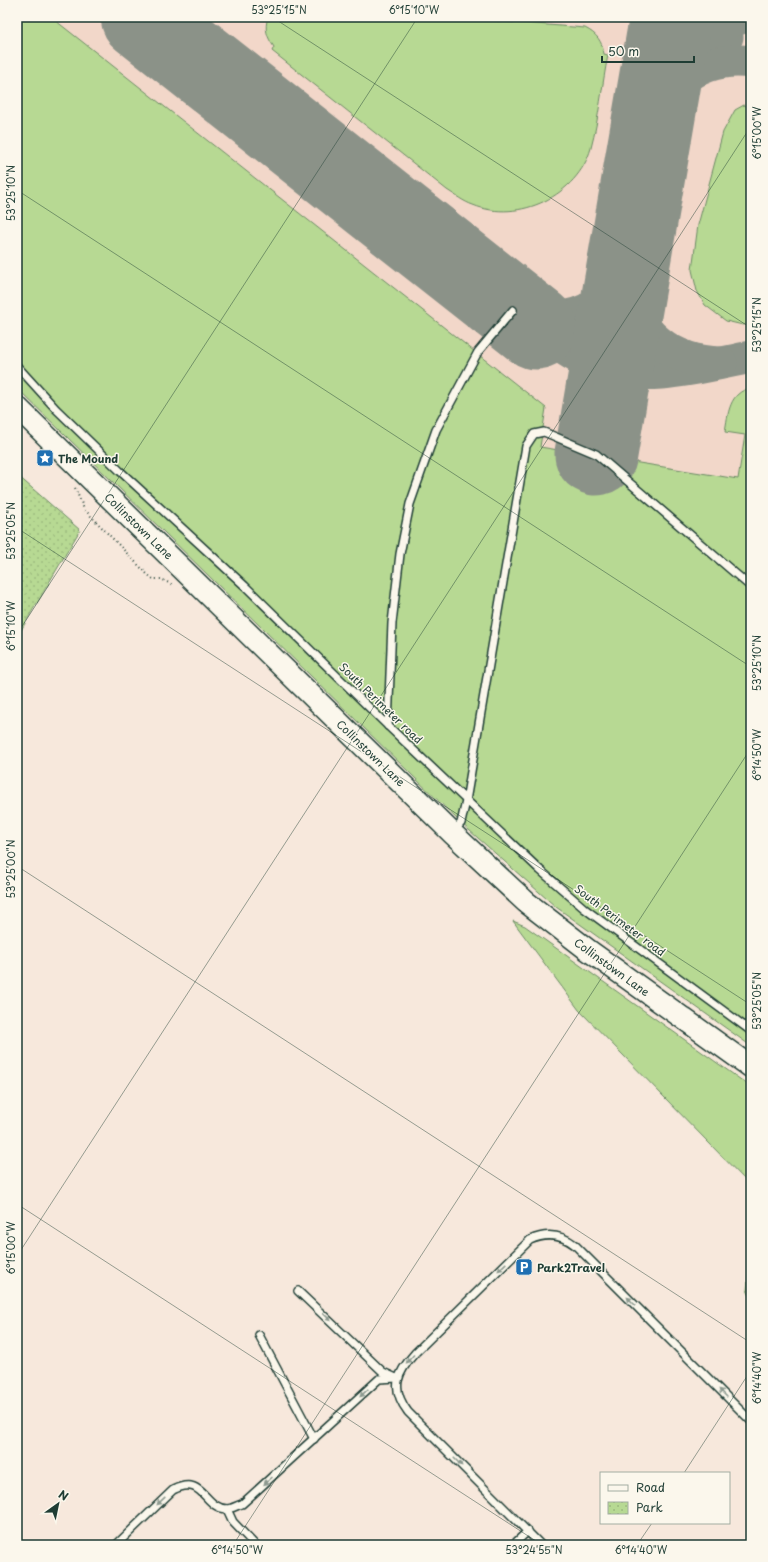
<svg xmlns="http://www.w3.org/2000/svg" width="768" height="1562" font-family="'Playpen Sans',sans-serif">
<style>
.built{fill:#f2d7c9}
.grass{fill:#b7d993;stroke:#6b8b64}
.park{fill:url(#park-dots);stroke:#6b8b64}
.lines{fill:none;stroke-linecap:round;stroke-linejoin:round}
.taxiway{stroke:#8b9288;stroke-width:33}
.runway{stroke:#8b9288;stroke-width:83}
.lane-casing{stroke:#1f3d34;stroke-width:10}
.secondary-casing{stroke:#1f3d34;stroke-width:24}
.path{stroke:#1f3d34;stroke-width:2;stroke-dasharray:1 3;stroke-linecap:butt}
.lane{stroke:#fbf7ec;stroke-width:7}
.secondary{stroke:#fbf7ec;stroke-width:21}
.oneway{fill:#8d9a90}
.ticks{fill:none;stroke:#1f3d34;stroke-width:1;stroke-opacity:0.45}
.labels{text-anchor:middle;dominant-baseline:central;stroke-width:3;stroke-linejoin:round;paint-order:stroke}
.poi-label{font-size:11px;font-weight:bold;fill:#1f3d34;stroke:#fbf7ec;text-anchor:start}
.street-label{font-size:11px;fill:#1f3d34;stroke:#fbf7ec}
.neatline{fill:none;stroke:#1f3d34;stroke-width:1.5}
.ticks-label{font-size:10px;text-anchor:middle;fill:#1f3d34}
</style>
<defs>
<pattern id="park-dots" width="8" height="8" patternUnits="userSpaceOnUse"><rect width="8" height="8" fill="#b7d993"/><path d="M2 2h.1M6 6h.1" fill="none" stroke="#9dbb7f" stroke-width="1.8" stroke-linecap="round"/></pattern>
</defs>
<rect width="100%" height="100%" fill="#f7e8dc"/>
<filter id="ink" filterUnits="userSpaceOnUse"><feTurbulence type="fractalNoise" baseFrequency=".025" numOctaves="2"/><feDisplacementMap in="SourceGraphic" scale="8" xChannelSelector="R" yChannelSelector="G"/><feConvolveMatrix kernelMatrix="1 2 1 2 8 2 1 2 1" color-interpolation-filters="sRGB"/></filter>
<g filter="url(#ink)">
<polygon class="built" points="17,17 751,17 751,1046 556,907 17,388"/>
<g class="grass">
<path d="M17,17H51L546,408L540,447L738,479L745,435L725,432C728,414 729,392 751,388V1046L556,907L461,823L17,388Z"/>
<path d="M268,17H449L585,28C597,34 602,41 604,54L608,55C602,85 599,118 591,148C578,195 519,224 473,205C464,202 455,195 447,190L272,51L274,47C267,37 264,29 268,17Z"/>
<polygon points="744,105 751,108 751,324 743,325 726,321 705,305 697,291 692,270 698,225 723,132 735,110"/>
<polygon points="513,921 525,926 751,1087 751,1186 579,1010"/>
<polygon points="751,1246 751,1298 747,1290"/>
</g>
<polygon class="park" points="17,475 80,530 17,637"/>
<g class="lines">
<g class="taxiway">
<polyline points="679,17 727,37"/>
<path d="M661,91C670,53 708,24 745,17"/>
<path d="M509,307C520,311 532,316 545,317C586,321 615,295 630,259"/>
<path d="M536,328C554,342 573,357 595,365C646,384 700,367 751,357"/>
<path d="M721,363C673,362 631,333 630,282C629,253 638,222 642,194C646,164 651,114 672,90C692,67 721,58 751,62"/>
</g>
<g class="runway">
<polyline points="142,17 536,328"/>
<polyline points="596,454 671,17"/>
</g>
<defs>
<g id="lane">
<polyline points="17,366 56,409 120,471 245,586 388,726 540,870 585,909 751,1031"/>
<polyline points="388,726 392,623 400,554 410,504 436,430 478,352 513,310"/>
<polyline points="454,831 461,823 466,801 526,446 534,434 544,432 596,454 751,587"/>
<polyline points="298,1291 383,1372 396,1378"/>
<polyline points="259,1335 314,1439"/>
<polyline points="227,1509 233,1522 255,1545"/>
<path d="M116,1545L173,1490C204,1474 203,1508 227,1509C231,1509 238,1505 242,1504L379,1379L397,1378"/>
<polyline points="513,1545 528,1531"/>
<path d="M541,1545L408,1412C390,1388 397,1373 415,1353L530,1240C546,1233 561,1234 575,1245L751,1421"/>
</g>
<polyline id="secondary" points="17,407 452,833 526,902 588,950 751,1067"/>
</defs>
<use href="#lane" class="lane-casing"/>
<use href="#secondary" class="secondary-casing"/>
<polyline class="path" points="75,488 84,509 147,574 153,579 161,579 173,585"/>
<use href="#lane" class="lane"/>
<use href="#secondary" class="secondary"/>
</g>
<defs><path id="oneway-solid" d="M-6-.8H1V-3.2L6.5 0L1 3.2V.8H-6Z"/></defs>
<g class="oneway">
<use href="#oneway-solid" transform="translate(502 1267) rotate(136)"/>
<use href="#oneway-solid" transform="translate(631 1301) rotate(-135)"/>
<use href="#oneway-solid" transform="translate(327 1317) rotate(44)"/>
<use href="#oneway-solid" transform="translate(410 1359) rotate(132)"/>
<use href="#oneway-solid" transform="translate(364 1393) rotate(137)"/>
<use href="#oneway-solid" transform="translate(723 1393) rotate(-135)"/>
<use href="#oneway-solid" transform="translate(458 1462) rotate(45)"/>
<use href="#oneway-solid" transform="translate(268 1481) rotate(138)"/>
<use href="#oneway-solid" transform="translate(161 1501) rotate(136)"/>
</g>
</g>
<path class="ticks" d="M272,17L751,328M17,190L751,667M17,528L751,1005M17,634L418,17M17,866L751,1343M17,1204L542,1545M17,1256L751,126M684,1473L751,1370M17,1542L21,1545M233,1545L751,748M637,1545L652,1523"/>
<defs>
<symbol id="sight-square" viewBox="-11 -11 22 22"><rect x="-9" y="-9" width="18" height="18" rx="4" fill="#1f6fb2" stroke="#fbf7ec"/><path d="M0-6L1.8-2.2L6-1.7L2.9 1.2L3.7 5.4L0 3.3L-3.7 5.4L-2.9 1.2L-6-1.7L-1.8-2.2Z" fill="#fff"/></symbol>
<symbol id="parking-square" viewBox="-11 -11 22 22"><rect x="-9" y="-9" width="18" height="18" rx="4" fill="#1f6fb2" stroke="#fbf7ec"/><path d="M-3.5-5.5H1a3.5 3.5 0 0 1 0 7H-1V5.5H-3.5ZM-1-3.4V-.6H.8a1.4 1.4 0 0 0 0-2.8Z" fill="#fff"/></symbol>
</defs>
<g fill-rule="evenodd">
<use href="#sight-square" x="35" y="448" width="20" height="20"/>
<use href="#parking-square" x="514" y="1257" width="20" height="20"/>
</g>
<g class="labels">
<g class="poi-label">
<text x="58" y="458">The Mound</text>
<text x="537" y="1267">Park2Travel</text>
</g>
<g class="street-label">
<text transform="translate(139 526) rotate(44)">Collinstown Lane</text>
<text transform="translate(381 703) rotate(44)">South Perimeter road</text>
<text transform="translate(371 753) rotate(44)">Collinstown Lane</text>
<text transform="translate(620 920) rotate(37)">South Perimeter road</text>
<text transform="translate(612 967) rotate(36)">Collinstown Lane</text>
</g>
</g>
<rect width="768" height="1562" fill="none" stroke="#fbf7ec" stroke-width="44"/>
<rect x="600" y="1472" width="130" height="52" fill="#fbf7ec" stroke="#a3ada2"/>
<rect x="608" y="1485" width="20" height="6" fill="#fbf7ec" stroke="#a3ada2"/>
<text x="636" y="1492" font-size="12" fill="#1f3d34">Road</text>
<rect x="608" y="1502" width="20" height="12" fill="url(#park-dots)" stroke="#a3ada2"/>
<text x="636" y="1512" font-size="12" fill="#1f3d34">Park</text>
<g transform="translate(58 1504) rotate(33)" stroke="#fbf7ec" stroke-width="3" paint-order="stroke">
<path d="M0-3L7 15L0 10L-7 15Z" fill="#1f3d34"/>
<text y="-6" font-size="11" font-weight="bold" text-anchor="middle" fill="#1f3d34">N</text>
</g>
<path d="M602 56v6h92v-6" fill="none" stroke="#1f3d34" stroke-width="2"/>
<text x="608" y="56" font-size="12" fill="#1f3d34" stroke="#fbf7ec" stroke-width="3" paint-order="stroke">50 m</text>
<rect x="22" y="22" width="724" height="1518" class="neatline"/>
<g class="ticks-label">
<text x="279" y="14">53°25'15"N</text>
<text x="414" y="14">6°15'10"W</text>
<text transform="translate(757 133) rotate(-90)" y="4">6°15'00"W</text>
<text transform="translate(11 193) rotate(-90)" y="4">53°25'10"N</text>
<text transform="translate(757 325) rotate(-90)" y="4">53°25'15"N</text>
<text transform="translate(11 531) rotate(-90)" y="4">53°25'05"N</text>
<text transform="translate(11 626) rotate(-90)" y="4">6°15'10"W</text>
<text transform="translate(757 663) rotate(-90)" y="4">53°25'10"N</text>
<text transform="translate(757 755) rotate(-90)" y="4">6°14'50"W</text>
<text transform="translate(11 869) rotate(-90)" y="4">53°25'00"N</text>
<text transform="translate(757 1001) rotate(-90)" y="4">53°25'05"N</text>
<text transform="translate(11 1248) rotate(-90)" y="4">6°15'00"W</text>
<text transform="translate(757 1378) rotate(-90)" y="4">6°14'40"W</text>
<text x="237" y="1554">6°14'50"W</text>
<text x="534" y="1554">53°24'55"N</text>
<text x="641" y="1554">6°14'40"W</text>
</g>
</svg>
